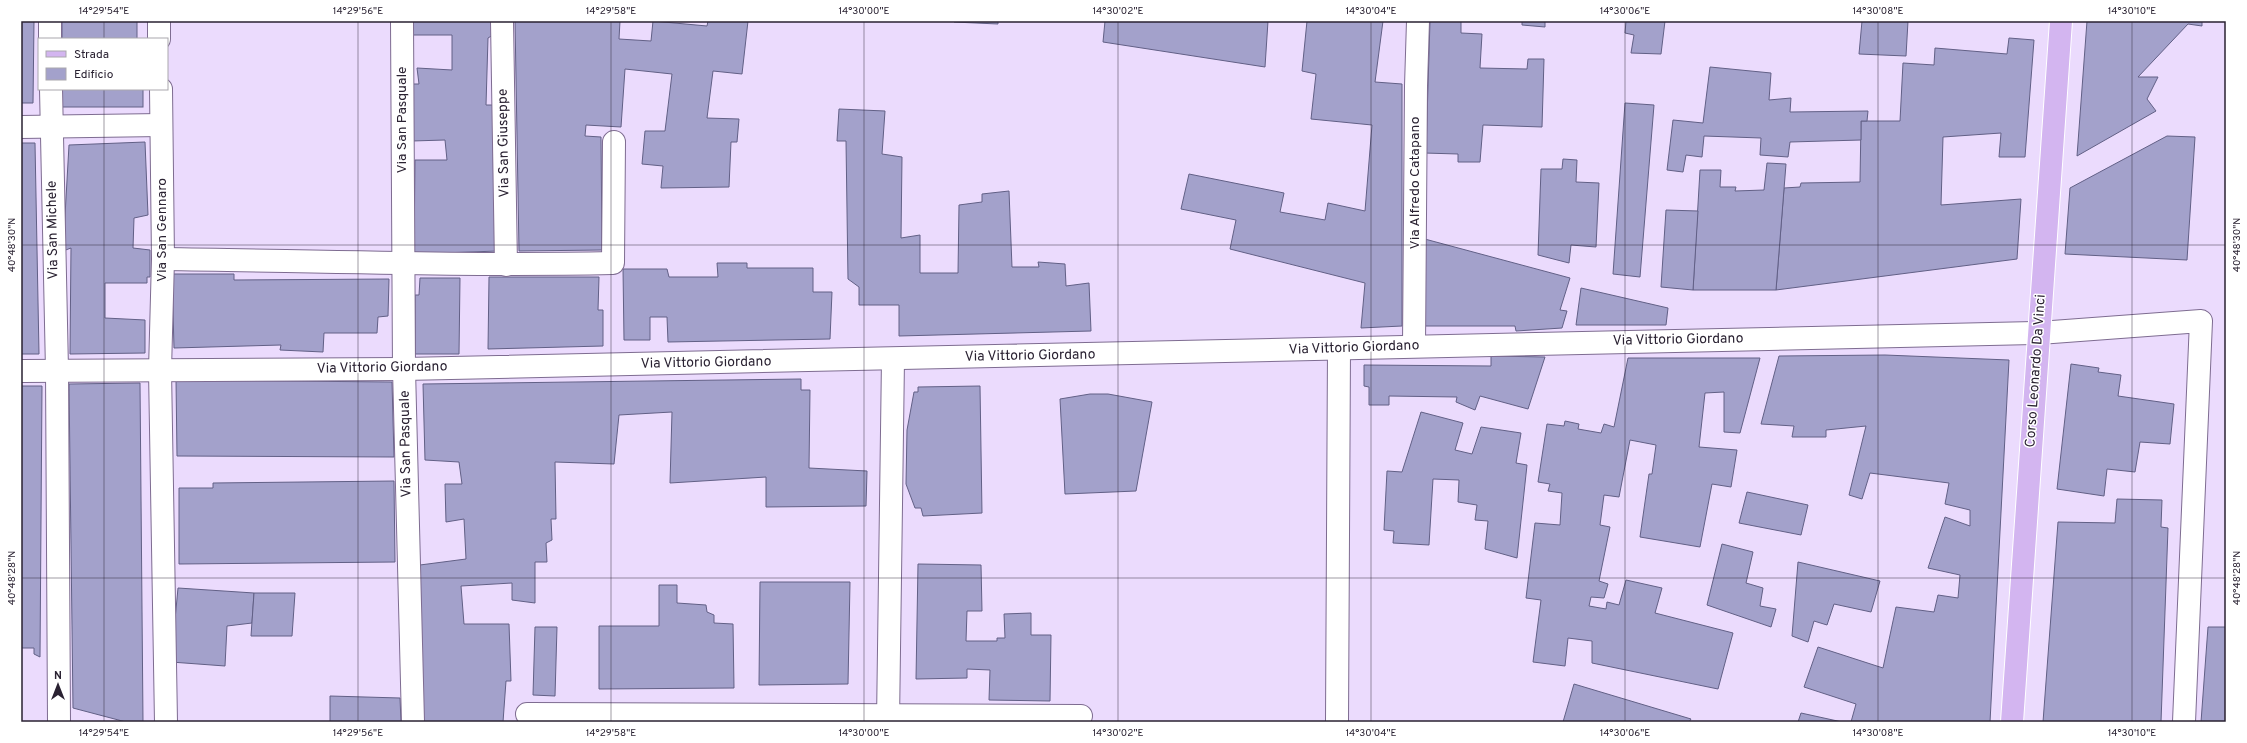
<svg xmlns="http://www.w3.org/2000/svg" width="2247" height="743" font-family="Overpass,sans-serif">
<style>
.building{fill:#a3a1cb;stroke:#626086}
.lines{fill:none;stroke-linecap:round;stroke-linejoin:round}
.minor-casing{stroke:#7e6c91;stroke-width:24}
.major-casing{stroke:#fff;stroke-width:24}
.minor{stroke:#fff;stroke-width:22}
.major{stroke:#d3b5f0;stroke-width:22}
.ticks{fill:none;stroke:#2a2232;stroke-width:1;stroke-opacity:0.45}
.labels{text-anchor:middle;dominant-baseline:central;stroke-width:3;stroke-linejoin:round;paint-order:stroke}
.street-label{font-size:14px;fill:#2a2232;stroke:#fff}
.neatline{fill:none;stroke:#2a2232;stroke-width:1.5}
.ticks-label{font-size:10px;text-anchor:middle;fill:#2a2232}
</style>
<rect width="100%" height="100%" fill="#ebdbfd"/>
<g class="building">
<polygon points="21,21 34,21 33,103 21,103"/>
<rect x="62" y="21" width="75" height="18"/>
<polygon points="412,21 493,21 493,35 488,38 486,105 493,105 498,251 414,254 415,160 447,160 445,140 412,141 410,84 419,84 417,68 452,70 452,35 412,35"/>
<polygon points="515,21 620,21 619,39 651,41 653,21 707,26 708,21 748,21 742,74 713,71 707,118 739,119 737,142 731,142 729,187 661,188 663,166 642,164 645,131 665,131 672,74 625,69 621,127 586,125 585,136 601,137 602,250 519,251"/>
<polygon points="954,21 998,21 998,24 954,22"/>
<polygon points="1105,21 1268,21 1265,67 1103,42"/>
<polygon points="1307,21 1383,21 1375,82 1402,84 1402,326 1361,328 1365,283 1230,249 1236,220 1181,209 1189,174 1284,193 1280,212 1325,220 1328,203 1365,211 1372,125 1311,119 1316,74 1302,71"/>
<polygon points="1430,21 1461,21 1461,33 1482,34 1480,68 1527,69 1528,59 1544,59 1542,127 1483,125 1480,162 1458,162 1458,154 1424,153 1426,151"/>
<polygon points="1522,21 1545,21 1545,27 1522,25"/>
<polygon points="1626,21 1665,21 1661,54 1631,53 1634,35 1625,33"/>
<polygon points="1862,21 1908,21 1906,56 1859,54"/>
<polygon points="2087,21 2202,21 2202,26 2188,24 2138,77 2158,77 2147,99 2156,111 2077,156"/>
<polygon points="2009,38 2034,40 2025,157 1999,157 2001,133 1943,137 1941,205 2021,199 2017,259 1776,290 1784,188 1800,187 1801,183 1860,182 1861,121 1900,121 1903,63 1934,65 1935,48 2007,54"/>
<polygon points="1710,67 1771,73 1769,100 1791,98 1790,112 1868,111 1867,121 1861,121 1861,140 1790,142 1788,157 1760,155 1761,138 1704,136 1702,157 1686,155 1683,172 1667,170 1673,120 1703,123"/>
<rect x="62" y="89" width="81" height="18"/>
<polygon points="1625,103 1654,105 1640,277 1613,274"/>
<polygon points="839,109 885,111 882,154 902,157 901,238 920,235 920,273 958,273 959,205 982,202 982,194 1009,191 1012,267 1039,267 1038,262 1065,264 1066,286 1089,283 1091,331 899,336 899,305 859,305 859,287 848,279 846,141 837,141"/>
<polygon points="2167,136 2195,137 2187,260 2065,254 2070,188"/>
<polygon points="145,142 148,215 134,218 133,248 150,250 150,277 147,277 147,283 105,283 105,318 145,320 145,353 70,354 71,248 63,251 69,145"/>
<polygon points="21,143 35,143 39,354 21,354"/>
<polygon points="1563,159 1577,160 1576,182 1599,183 1596,247 1571,245 1569,263 1538,255 1541,169 1562,169"/>
<polygon points="1767,163 1786,164 1776,290 1693,290 1700,170 1721,170 1720,187 1736,187 1735,191 1764,190"/>
<polygon points="1666,210 1698,211 1693,290 1661,287"/>
<polygon points="1421,238 1570,278 1560,310 1567,311 1562,328 1516,331 1515,326 1425,326"/>
<polygon points="717,263 747,263 747,268 813,268 813,292 832,292 830,339 668,342 667,317 650,317 650,340 624,340 623,269 667,269 669,277 718,277"/>
<polygon points="172,274 234,274 234,280 389,279 388,316 378,317 377,333 324,333 323,352 280,350 281,345 174,348"/>
<polygon points="489,277 599,277 598,310 603,310 603,346 488,349"/>
<polygon points="420,278 460,278 459,354 415,354 415,295 419,295"/>
<polygon points="1581,288 1668,308 1666,325 1576,325"/>
<polygon points="1885,355 2009,360 1990,722 1851,722 1856,704 1804,687 1818,647 1883,668 1896,607 1934,612 1938,595 1958,598 1960,575 1928,568 1945,517 1970,526 1970,510 1945,504 1949,483 1870,473 1862,499 1849,495 1866,426 1826,430 1826,437 1792,437 1794,426 1761,424 1779,356"/>
<polygon points="1491,356 1545,357 1528,409 1480,396 1475,410 1456,402 1457,397 1389,396 1389,405 1369,405 1369,387 1364,386 1364,365 1491,366"/>
<polygon points="1628,358 1760,358 1740,433 1724,432 1724,392 1705,393 1699,447 1737,450 1731,487 1712,484 1700,547 1640,537 1649,474 1652,474 1656,445 1630,440 1619,497 1604,495 1600,525 1610,527 1599,581 1608,584 1604,598 1591,597 1589,606 1606,609 1607,602 1619,605 1626,580 1662,588 1655,613 1733,633 1718,689 1592,663 1592,641 1568,638 1565,666 1533,662 1541,600 1526,598 1535,523 1560,525 1562,493 1548,491 1550,484 1538,482 1547,424 1564,426 1565,421 1579,424 1578,429 1601,433 1604,424 1614,427"/>
<polygon points="2071,364 2099,368 2098,372 2121,375 2118,396 2174,404 2170,444 2140,442 2135,472 2107,469 2104,496 2057,489"/>
<polygon points="801,379 801,390 810,390 809,468 867,471 866,506 766,507 766,477 670,483 672,412 619,415 614,464 555,462 556,519 551,519 552,540 546,543 547,562 535,562 535,603 512,600 512,583 461,586 464,624 509,624 511,681 506,681 503,722 423,722 420,565 466,559 464,519 446,522 445,484 462,484 459,462 425,460 423,384"/>
<polygon points="176,380 392,382 394,457 177,456"/>
<polygon points="140,383 143,722 126,722 73,708 69,384"/>
<polygon points="21,386 42,386 40,657 34,654 34,648 21,648"/>
<polygon points="980,386 982,513 923,516 921,508 915,508 906,484 907,430 914,392 918,392 918,387"/>
<polygon points="1090,394 1108,394 1152,402 1136,491 1065,494 1060,399"/>
<polygon points="1421,412 1463,423 1455,450 1472,454 1481,427 1521,433 1516,463 1527,465 1517,558 1485,549 1488,521 1475,520 1477,505 1458,502 1459,480 1433,479 1429,545 1393,543 1394,531 1384,530 1387,471 1402,472"/>
<polygon points="394,481 395,562 179,564 179,488 213,488 213,483"/>
<polygon points="1747,492 1808,505 1801,535 1739,523"/>
<polygon points="2117,499 2162,500 2161,527 2168,528 2161,722 2043,722 2058,522 2115,523"/>
<polygon points="1722,544 1753,552 1746,583 1763,588 1760,606 1776,609 1771,627 1707,605"/>
<polygon points="1798,562 1880,581 1871,612 1834,604 1827,625 1814,621 1808,642 1792,636"/>
<polygon points="918,564 981,565 982,611 967,611 966,641 997,641 997,638 1005,638 1004,614 1031,613 1031,635 1051,635 1050,701 989,700 990,670 967,669 967,678 916,679"/>
<polygon points="760,582 850,582 848,684 759,685"/>
<polygon points="659,585 677,585 677,603 706,605 707,612 714,615 714,623 733,624 734,688 599,689 599,626 659,626"/>
<polygon points="178,588 254,593 252,623 227,626 225,666 171,662"/>
<polygon points="254,593 295,593 292,636 251,636"/>
<polygon points="535,627 557,627 555,696 533,695"/>
<polygon points="2208,627 2226,627 2226,722 2201,722"/>
<polygon points="1574,684 1691,719 1689,722 1563,722"/>
<polygon points="330,696 400,698 401,722 330,722"/>
<polygon points="1801,713 1842,722 1798,722"/>
</g>
<g class="lines">
<defs>
<g id="minor">
<polyline points="50,21 50,39"/>
<polyline points="159,21 159,39"/>
<polyline points="402,21 404,369 413,722"/>
<polyline points="502,21 506,265"/>
<polyline points="51,89 57,370 59,722"/>
<polyline points="161,89 163,259 160,370 166,722"/>
<polyline points="21,127 161,125"/>
<path d="M163,259C313,261 463,266 613,263L614,142"/>
<polyline points="1414,346 1416,86 1418,21"/>
<polyline points="21,371 404,369 2039,333 2201,321 2184,722"/>
<polyline points="527,714 1081,716"/>
<polyline points="888,722 893,359"/>
<polyline points="1337,722 1339,349"/>
</g>
<polyline id="major" points="2012,722 2061,21"/>
</defs>
<use href="#minor" class="minor-casing"/>
<use href="#major" class="major-casing"/>
<use href="#minor" class="minor"/>
<use href="#major" class="major"/>
</g>
<path class="ticks" d="M104,21V39M358,21V722M611,21V722M864,21V722M1118,21V722M1371,21V722M1625,21V722M1878,21V722M2132,21V722M104,89V722M21,245H2226M21,578H2226"/>
<g class="labels">
<g class="street-label">
<text transform="translate(402 120) rotate(-90)">Via San Pasquale</text>
<text transform="translate(504 143) rotate(-91)">Via San Giuseppe</text>
<text transform="translate(1415 183) rotate(-90)">Via Alfredo Catapano</text>
<text transform="translate(53 230) rotate(-91)">Via San Michele</text>
<text transform="translate(162 230) rotate(-90)">Via San Gennaro</text>
<text transform="translate(1678 340) rotate(-1)">Via Vittorio Giordano</text>
<text transform="translate(1354 348) rotate(-2)">Via Vittorio Giordano</text>
<text transform="translate(1030 356) rotate(-1)">Via Vittorio Giordano</text>
<text transform="translate(706 363) rotate(-1)">Via Vittorio Giordano</text>
<text transform="translate(382 368) rotate(-1)">Via Vittorio Giordano</text>
<text transform="translate(2036 371) rotate(-86)">Corso Leonardo Da Vinci</text>
<text transform="translate(406 444) rotate(-91)">Via San Pasquale</text>
</g>
</g>
<rect width="2247" height="743" fill="none" stroke="#ffffff" stroke-width="44"/>
<rect x="38" y="38" width="130" height="52" fill="#ffffff" stroke="#aaa7ad"/>
<rect x="46" y="51" width="20" height="6" fill="#d3b5f0" stroke="#aaa7ad"/>
<text x="74" y="58" font-size="12" fill="#2a2232">Strada</text>
<rect x="46" y="68" width="20" height="12" fill="#a3a1cb" stroke="#aaa7ad"/>
<text x="74" y="78" font-size="12" fill="#2a2232">Edificio</text>
<g transform="translate(58 685)" stroke="#ffffff" stroke-width="3" paint-order="stroke">
<path d="M0-3L7 15L0 10L-7 15Z" fill="#2a2232"/>
<text y="-6" font-size="11" font-weight="bold" text-anchor="middle" fill="#2a2232">N</text>
</g>
<rect x="22" y="22" width="2203" height="699" class="neatline"/>
<g class="ticks-label">
<text x="104" y="14">14°29'54"E</text>
<text x="358" y="14">14°29'56"E</text>
<text x="611" y="14">14°29'58"E</text>
<text x="864" y="14">14°30'00"E</text>
<text x="1118" y="14">14°30'02"E</text>
<text x="1371" y="14">14°30'04"E</text>
<text x="1625" y="14">14°30'06"E</text>
<text x="1878" y="14">14°30'08"E</text>
<text x="2132" y="14">14°30'10"E</text>
<text transform="translate(11 245) rotate(-90)" y="4">40°48'30"N</text>
<text transform="translate(2236 245) rotate(-90)" y="4">40°48'30"N</text>
<text transform="translate(11 578) rotate(-90)" y="4">40°48'28"N</text>
<text transform="translate(2236 578) rotate(-90)" y="4">40°48'28"N</text>
<text x="104" y="736">14°29'54"E</text>
<text x="358" y="736">14°29'56"E</text>
<text x="611" y="736">14°29'58"E</text>
<text x="864" y="736">14°30'00"E</text>
<text x="1118" y="736">14°30'02"E</text>
<text x="1371" y="736">14°30'04"E</text>
<text x="1625" y="736">14°30'06"E</text>
<text x="1878" y="736">14°30'08"E</text>
<text x="2132" y="736">14°30'10"E</text>
</g>
</svg>
